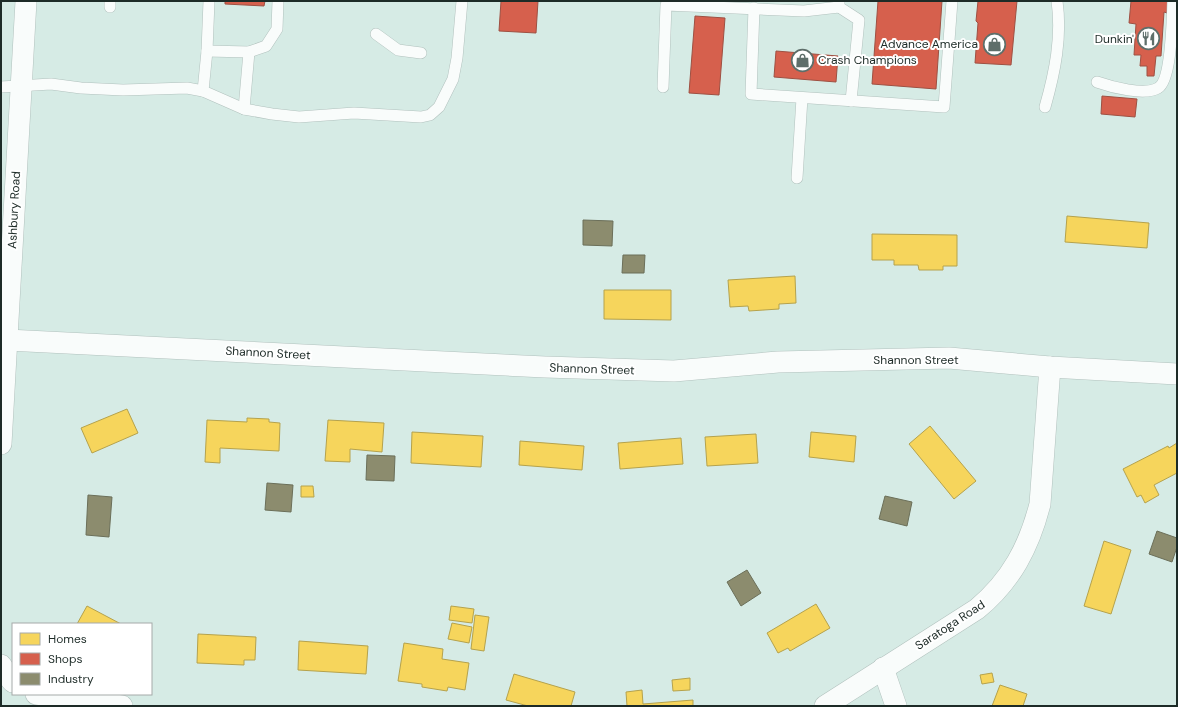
<svg xmlns="http://www.w3.org/2000/svg" width="1178" height="707" font-family="'DM Sans',sans-serif">
<style>
.homes{fill:#f6d55c;stroke:#b5a24c}
.shops{fill:#d6604d;stroke:#9e5042}
.industry{fill:#8c8c6e;stroke:#6b6f59}
.lines{fill:none;stroke-linecap:round;stroke-linejoin:round}
.service-casing{stroke:#b1c1bd;stroke-width:12}
.minor-casing{stroke:#b1c1bd;stroke-width:22}
.service{stroke:#f9fcfb;stroke-width:11}
.minor{stroke:#f9fcfb;stroke-width:21}
.labels{text-anchor:middle;dominant-baseline:central;stroke-width:4;stroke-linejoin:round;paint-order:stroke}
.poi-label{font-size:12px;fill:#1d2b27;stroke:#fff;text-anchor:end}
.street-label{font-size:12px;fill:#1d2b27;stroke:#fff}
</style>
<rect width="100%" height="100%" fill="#d6ebe5"/>
<g class="homes">
<polygon points="1067,216 1149,223 1147,248 1065,242"/>
<polygon points="872,234 957,235 957,266 943,266 943,270 919,270 918,265 894,265 894,260 872,260"/>
<polygon points="795,276 796,303 779,304 779,309 749,311 748,306 730,307 728,280"/>
<polygon points="604,290 671,290 671,320 604,319"/>
<polygon points="127,409 138,433 92,453 81,428"/>
<polygon points="247,418 269,419 269,422 280,423 279,451 220,448 220,463 205,462 207,420 247,422"/>
<polygon points="328,420 384,423 382,452 350,449 350,462 325,461"/>
<polygon points="930,426 976,481 954,499 909,444"/>
<polygon points="412,432 483,436 481,467 411,463"/>
<polygon points="811,432 856,436 854,462 809,457"/>
<polygon points="756,434 758,463 707,466 705,437"/>
<polygon points="681,438 683,464 620,469 618,443"/>
<polygon points="520,441 584,446 582,470 519,465"/>
<polygon points="1177,443 1177,473 1154,485 1159,495 1145,503 1141,495 1137,497 1123,469 1168,446 1169,448"/>
<polygon points="301,486 313,486 314,497 301,497"/>
<polygon points="1104,541 1131,550 1111,614 1084,606"/>
<polygon points="816,604 830,628 790,651 788,648 778,653 767,633"/>
<polygon points="87,606 121,624 77,624"/>
<polygon points="451,606 474,609 472,623 449,620"/>
<polygon points="475,615 489,617 484,651 471,649"/>
<polygon points="452,623 472,627 469,643 448,639"/>
<polygon points="198,634 256,637 255,660 244,660 244,665 197,663"/>
<polygon points="299,641 368,646 366,674 298,670"/>
<polygon points="404,643 443,649 442,659 469,663 465,690 448,687 447,691 422,687 422,684 398,681"/>
<polygon points="992,673 994,682 982,684 980,675"/>
<polygon points="514,674 575,692 571,706 528,706 506,700"/>
<polygon points="690,678 690,690 673,691 672,680"/>
<polygon points="1000,685 1027,694 1023,706 992,706"/>
<polygon points="642,690 643,704 693,700 693,706 627,706 626,692"/>
</g>
<g class="shops">
<polygon points="225,1 265,1 264,6 225,4"/>
<polygon points="501,1 538,1 536,33 499,31"/>
<polygon points="878,1 942,1 936,89 872,84"/>
<polygon points="978,1 1017,1 1011,65 975,63 978,23 976,21"/>
<polygon points="1131,1 1168,1 1167,13 1164,12 1161,56 1156,56 1154,76 1147,76 1147,66 1140,66 1141,55 1134,55 1136,24 1129,23"/>
<polygon points="695,16 725,18 719,95 689,93"/>
<polygon points="776,51 838,56 836,82 774,77"/>
<polygon points="1102,96 1137,99 1135,117 1101,114"/>
</g>
<g class="industry">
<polygon points="583,220 613,221 612,246 583,245"/>
<polygon points="623,255 645,255 644,273 622,273"/>
<polygon points="367,455 395,456 394,481 366,480"/>
<polygon points="267,483 293,485 291,512 265,510"/>
<polygon points="88,495 112,497 109,537 86,535"/>
<polygon points="885,496 912,502 907,526 879,519"/>
<polygon points="1157,531 1177,538 1177,547 1172,562 1149,554"/>
<polygon points="747,570 761,593 741,606 727,582"/>
</g>
<g class="lines">
<defs>
<g id="service">
<polyline points="839,1 839,7 859,20 851,101"/>
<polyline points="110,7 110,1"/>
<polyline points="754,8 751,94 944,107 952,1"/>
<polyline points="376,34 398,50 421,53"/>
<polyline points="207,51 249,52 266,46 277,29 278,1"/>
<path d="M1097,82C1111,87 1145,96 1158,88C1172,80 1172,18 1173,1"/>
<polyline points="1,87 51,84 81,88 123,90 187,88 203,91 244,109 272,114 299,117 354,113 421,117 430,115 439,107 453,79 457,58 462,1"/>
<polyline points="663,87 666,5 804,11 839,7"/>
<polyline points="203,91 207,51 209,1"/>
<path d="M1045,107C1055,72 1062,37 1057,1"/>
<polyline points="244,109 249,52"/>
<polyline points="797,178 802,98"/>
</g>
<g id="minor">
<polyline points="7,340 545,367 674,371 778,362 949,358 1050,367 1177,374"/>
<polyline points="1,444 26,1"/>
<polyline points="1,665 11,680 13,682"/>
<polyline points="883,668 896,706"/>
<polyline points="36,694 122,706"/>
<path d="M825,706L977,609C1011,581 1029,547 1040,504L1050,367"/>
</g>
</defs>
<use href="#service" class="service-casing"/>
<use href="#minor" class="minor-casing"/>
<use href="#service" class="service"/>
<use href="#minor" class="minor"/>
</g>
<defs>
<symbol id="restaurant-ring" viewBox="-11 -11 22 22"><circle r="9.5" fill="#fff" stroke="#5e6e6a" stroke-width="1.5"/><path d="M-5-6h1v4h1v-4h1v4h1v-4h1v5L-1.5 .5V6h-2V.5L-5-1ZM5-6V6H3V1.5H1.5Q1.5-4 5-6Z" fill="#5e6e6a"/></symbol>
<symbol id="shop-ring" viewBox="-11 -11 22 22"><circle r="9.5" fill="#fff" stroke="#5e6e6a" stroke-width="1.5"/><path d="M-5-2.5h2.3a2.7 3.5 0 0 1 5.4 0H5L5.5 6h-11ZM-1.5-2.5h3a1.5 2.3 0 0 0-3 0Z" fill="#5e6e6a"/></symbol>
</defs>
<g fill-rule="evenodd">
<use href="#restaurant-ring" x="1136" y="26" width="25" height="25"/>
<use href="#shop-ring" x="982" y="32" width="25" height="25"/>
<use href="#shop-ring" x="790" y="48" width="25" height="25"/>
</g>
<g class="labels">
<g class="poi-label">
<text x="1134" y="39">Dunkin'</text>
<text x="978" y="44">Advance America</text>
<text x="818" y="60" text-anchor="start">Crash Champions</text>
</g>
<g class="street-label">
<text transform="translate(14 210) rotate(-87)">Ashbury Road</text>
<text transform="translate(268 353) rotate(3)">Shannon Street</text>
<text x="916" y="360">Shannon Street</text>
<text transform="translate(592 369) rotate(2)">Shannon Street</text>
<text transform="translate(950 625) rotate(-33)">Saratoga Road</text>
</g>
</g>
<rect width="1178" height="707" fill="none" stroke="#1d2b27" stroke-width="4"/>
<rect x="12" y="623" width="140" height="72" fill="#ffffff" stroke="#a5aaa9"/>
<rect x="20" y="633" width="20" height="12" fill="#f6d55c" stroke="#a5aaa9"/>
<text x="48" y="643" font-size="12" fill="#1d2b27">Homes</text>
<rect x="20" y="653" width="20" height="12" fill="#d6604d" stroke="#a5aaa9"/>
<text x="48" y="663" font-size="12" fill="#1d2b27">Shops</text>
<rect x="20" y="673" width="20" height="12" fill="#8c8c6e" stroke="#a5aaa9"/>
<text x="48" y="683" font-size="12" fill="#1d2b27">Industry</text>
</svg>
